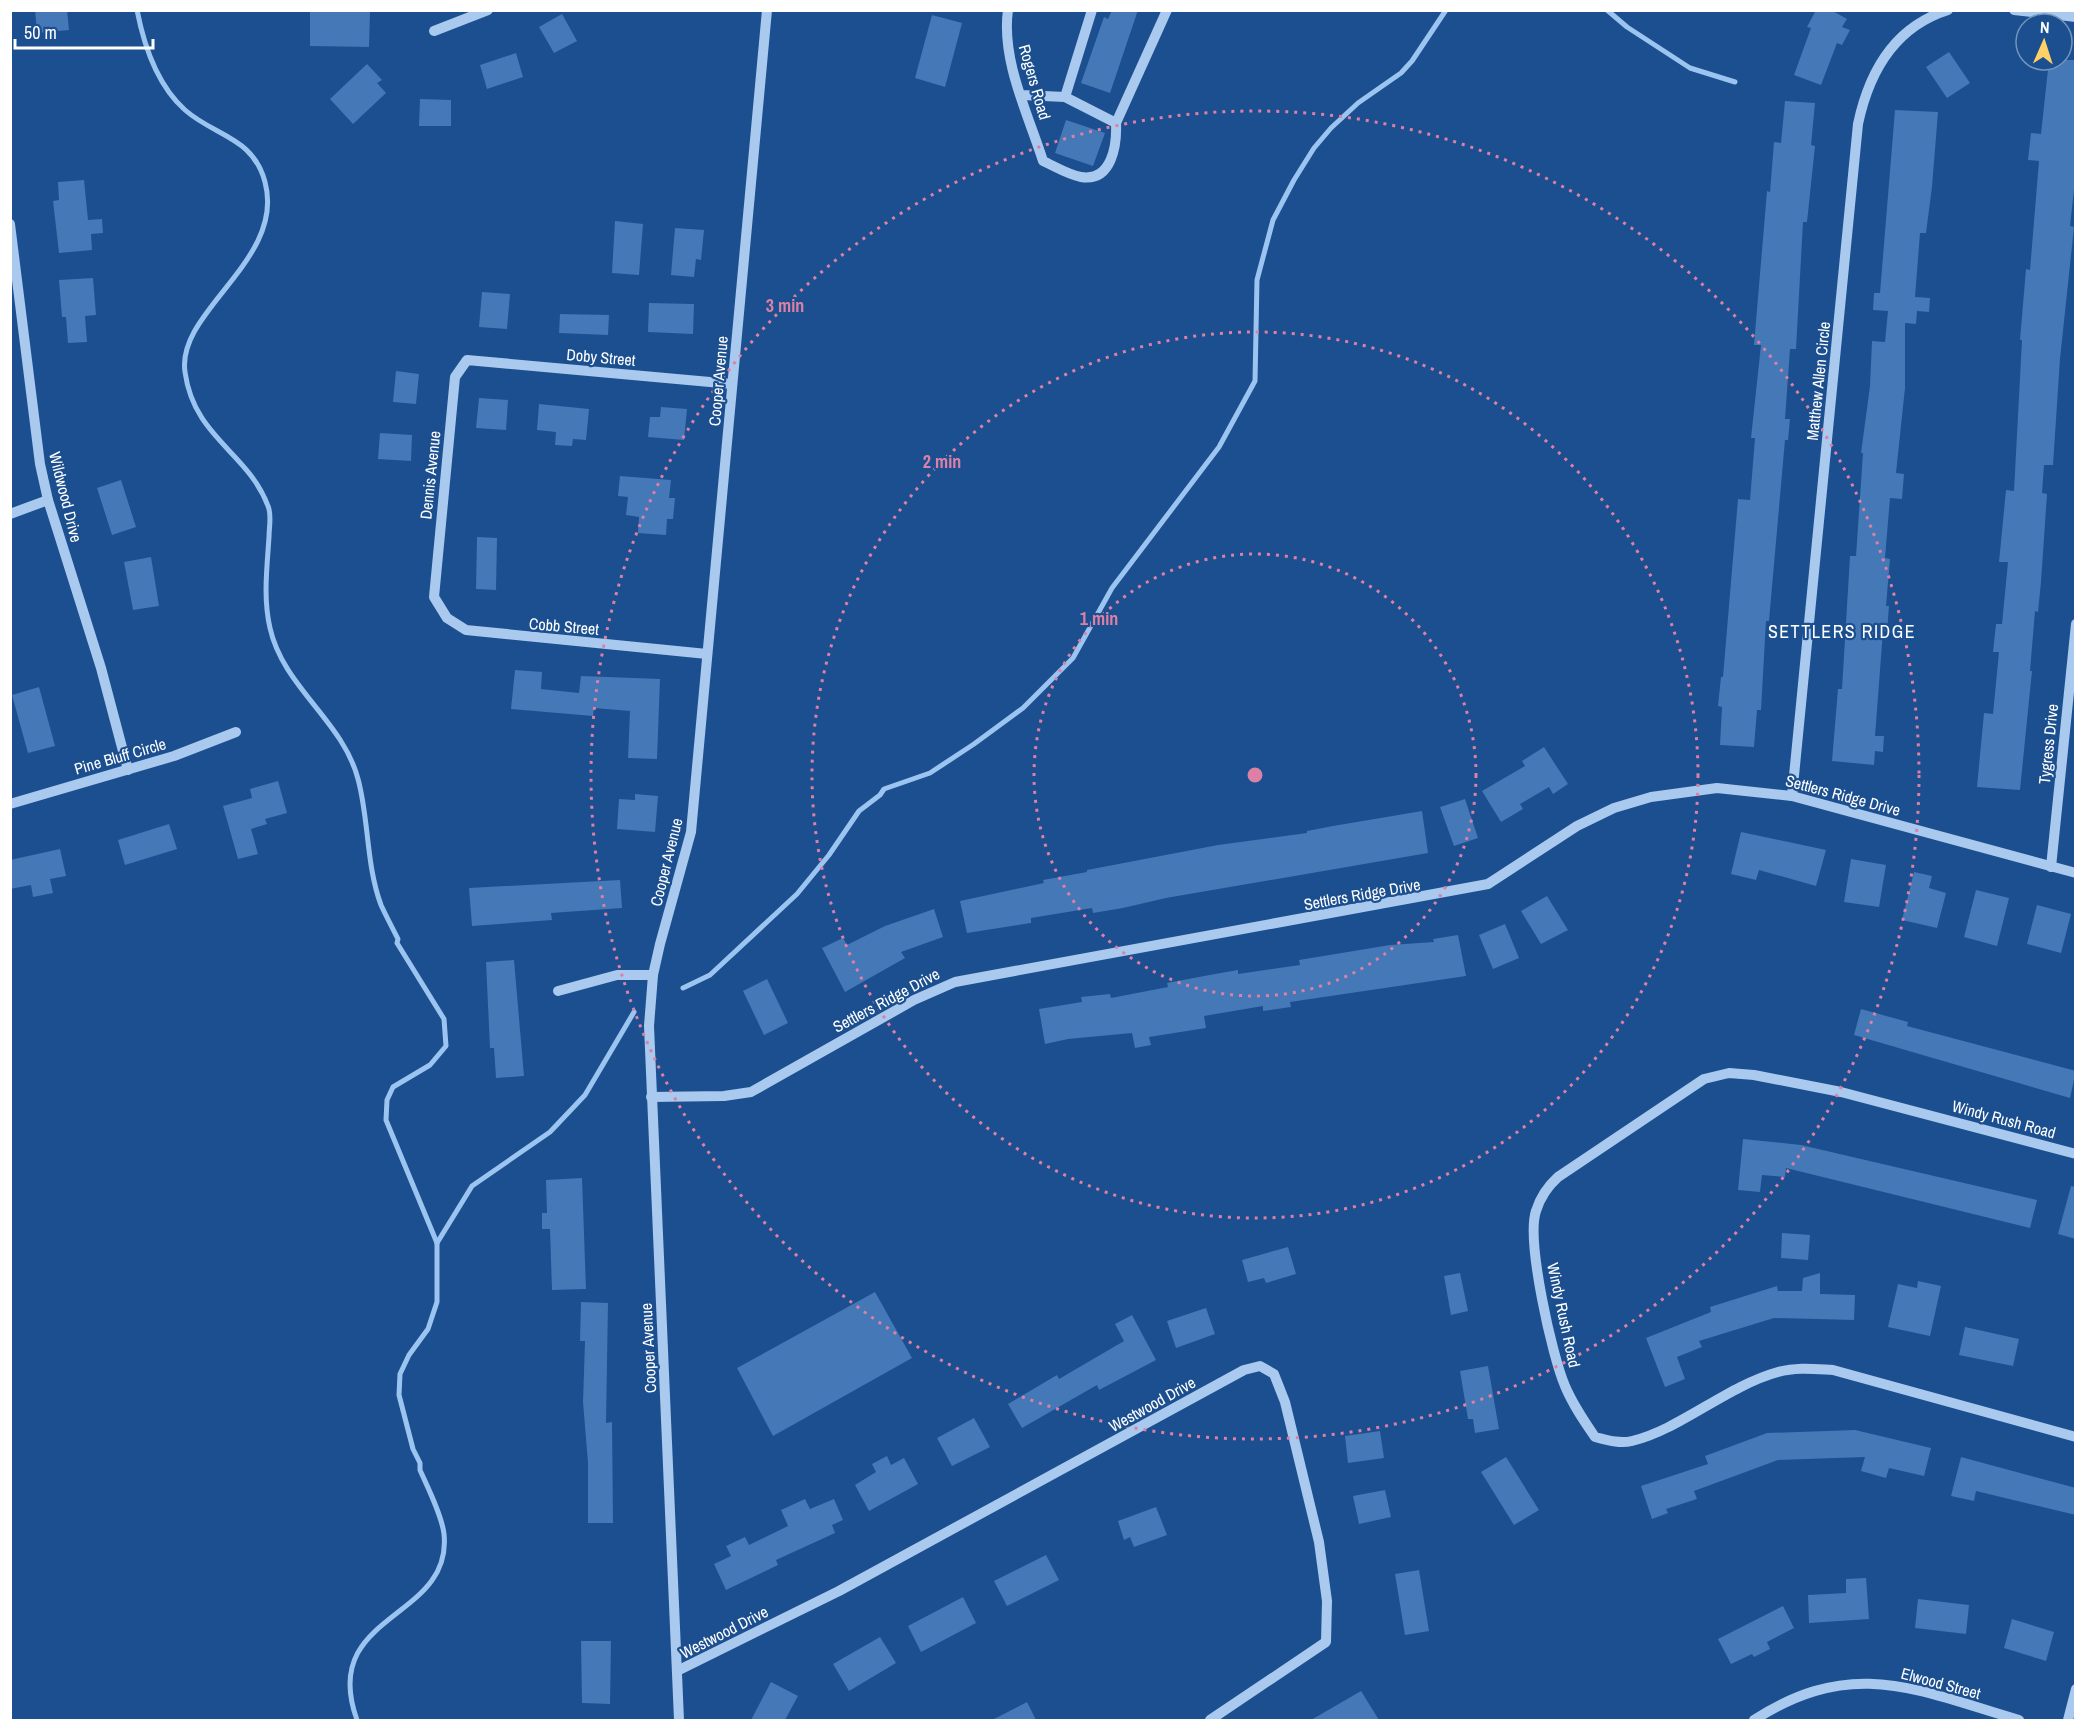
<svg xmlns="http://www.w3.org/2000/svg" width="2086" height="1731" font-family="'Archivo Narrow',sans-serif">
<style>
.lines{fill:none;stroke-linecap:round;stroke-linejoin:round}
.stream{stroke:#9cc4f0;stroke-width:5}
.building{fill:#4478b7}
.minor{stroke:#a9c9ee;stroke-width:10}
.ring{fill:none;stroke:#dd80a5;stroke-width:3;stroke-dasharray:3 6}
.labels{text-anchor:middle;dominant-baseline:central;stroke-width:4.5;stroke-linejoin:round;paint-order:stroke}
.street-label{font-size:16px;fill:#fff;stroke:#1b4f8f}
.neighbourhood-label{font-size:18px;letter-spacing:1.5px;fill:#fff;stroke:#1b4f8f}
.centre{fill:#dd80a5;stroke:#1b4f8f;stroke-width:3}
.ring-label{font-size:18px;text-anchor:middle;font-weight:bold;fill:#dd80a5;stroke:#1b4f8f;stroke-width:4.5;stroke-linejoin:round;paint-order:stroke}
</style>
<rect width="100%" height="100%" fill="#1b4f8f"/>
<g class="lines">
<g class="stream">
<path d="M137,10C144,46 157,85 185,110C216,137 253,137 265,182C286,260 176,311 185,372C194,438 248,452 268,506C272,515 269,527 269,537C267,568 263,598 270,628C283,687 343,721 358,779C369,819 366,865 381,905C386,916 392,927 398,939L397,943L444,1019L446,1046L430,1065L393,1087L387,1100L386,1120L437,1243V1302L428,1329L409,1355L400,1374L399,1395L413,1449L420,1463V1470C428,1488 442,1516 444,1534C453,1621 318,1612 357,1720"/>
<polyline points="1607,10 1627,27 1690,68 1735,82"/>
<polyline points="683,988 710,975 797,894 829,855 859,811 880,795 884,789 930,773 974,744 1023,708 1073,658 1112,588 1219,447 1255,381 1257,280 1273,220 1294,180 1314,148 1331,128 1358,103 1401,73 1412,61 1446,10"/>
<polyline points="437,1243 472,1186 550,1132 585,1095 634,1012"/>
</g>
</g>
<g class="building">
<polygon points="35,10 67,10 69,30 37,33"/>
<polygon points="1112,10 1138,10 1110,93 1081,83 1104,17 1108,19"/>
<polygon points="1816,10 1831,10 1847,19 1842,27 1850,30 1842,45 1837,43 1821,85 1794,75 1811,28 1807,27"/>
<polygon points="310,11 370,12 369,47 310,46"/>
<polygon points="562,14 577,41 554,53 539,27"/>
<polygon points="932,15 962,23 945,87 915,78"/>
<polygon points="1949,52 1970,83 1947,98 1926,67"/>
<polygon points="516,53 523,77 487,89 480,65"/>
<polygon points="2049,60 2076,60 2076,171 2070,226 2074,227 2060,359 2053,465 2044,465 2042,493 2047,494 2041,582 2038,612 2035,611 2030,671 2032,671 2020,790 1977,787 1984,713 1993,714 1999,652 1993,652 1996,624 2002,624 2008,562 1999,562 2006,490 2014,491 2022,340 2020,340 2026,269 2030,270 2039,161 2028,160 2031,133 2041,134"/>
<polygon points="367,64 382,80 377,83 386,93 353,124 330,99"/>
<polygon points="420,99 451,100 451,126 419,126"/>
<polygon points="1785,101 1815,103 1811,145 1815,146 1807,222 1803,222 1796,349 1790,349 1785,419 1790,419 1788,440 1785,440 1769,621 1766,621 1761,710 1757,710 1754,747 1720,745 1722,707 1718,706 1721,677 1723,677 1738,499 1750,500 1755,438 1751,438 1761,345 1754,345 1767,191 1770,192 1774,142 1781,143"/>
<polygon points="1895,110 1938,112 1932,187 1926,233 1920,233 1915,297 1930,298 1929,312 1917,311 1916,324 1905,323 1905,388 1896,473 1904,474 1902,499 1890,498 1885,558 1890,559 1886,606 1889,606 1887,632 1883,631 1875,736 1884,736 1883,752 1875,751 1874,765 1832,761 1838,689 1842,689 1850,556 1856,556 1863,453 1861,453 1870,386 1872,341 1885,342 1888,311 1873,310 1874,293 1880,293"/>
<polygon points="1066,120 1105,133 1093,166 1055,153"/>
<polygon points="84,180 88,220 102,219 103,233 91,234 92,250 59,253 53,201 59,200 58,182"/>
<polygon points="615,221 643,224 639,275 612,273"/>
<polygon points="675,228 704,230 701,260 696,259 694,277 671,275"/>
<polygon points="93,278 96,315 85,316 87,342 68,343 66,317 62,317 59,280"/>
<polygon points="482,292 510,294 507,329 479,327"/>
<polygon points="649,303 694,304 693,334 648,332"/>
<polygon points="560,314 609,315 608,335 559,333"/>
<polygon points="396,371 419,374 416,404 393,402"/>
<polygon points="479,398 508,400 506,430 476,428"/>
<polygon points="539,404 589,409 586,440 573,439 572,446 555,445 556,432 537,430"/>
<polygon points="661,407 687,409 684,440 648,437 650,417 660,417"/>
<polygon points="380,433 412,435 411,461 378,459"/>
<polygon points="620,476 671,480 669,498 675,498 673,519 667,519 666,535 638,533 639,517 626,515 628,497 618,496"/>
<polygon points="121,480 136,527 112,535 97,488"/>
<polygon points="477,537 497,538 496,590 476,589"/>
<polygon points="151,557 159,606 133,610 124,562"/>
<polygon points="515,670 542,672 541,689 579,693 581,676 660,679 657,759 628,758 630,711 594,708 593,716 511,709"/>
<polygon points="39,687 55,746 28,753 12,695"/>
<polygon points="1544,747 1568,784 1553,794 1549,787 1520,804 1523,809 1501,822 1482,791 1525,766 1522,761"/>
<polygon points="278,781 287,813 265,819 267,824 251,829 258,854 238,859 223,806 252,798 250,789"/>
<polygon points="635,794 658,796 655,832 617,829 619,799 635,800"/>
<polygon points="1465,799 1478,838 1454,846 1440,807"/>
<polygon points="1422,811 1428,853 1166,898 1123,908 1093,913 1092,908 1031,918 1031,923 967,933 960,901 1044,883 1043,880 1087,872 1087,870 1218,845 1307,833 1307,831 1333,826"/>
<polygon points="169,824 177,849 125,865 118,840"/>
<polygon points="1741,832 1826,850 1816,886 1759,870 1756,880 1731,874"/>
<polygon points="60,849 66,876 50,879 53,893 33,897 31,885 10,889 10,860"/>
<polygon points="1851,859 1886,865 1879,907 1844,902"/>
<polygon points="1914,872 1932,876 1929,888 1946,893 1937,928 1902,920"/>
<polygon points="620,880 622,908 551,913 552,920 472,926 469,888"/>
<polygon points="1976,890 2009,898 1997,946 1964,937"/>
<polygon points="1547,896 1568,930 1541,944 1521,911"/>
<polygon points="2037,905 2071,914 2061,953 2027,944"/>
<polygon points="934,909 943,937 901,952 905,958 845,992 822,948 843,938 847,945 885,926"/>
<polygon points="1505,924 1519,958 1493,969 1479,935"/>
<polygon points="1458,935 1466,976 1290,1002 1291,1007 1263,1011 1263,1006 1204,1016 1206,1028 1149,1037 1151,1045 1135,1048 1132,1033 1068,1039 1045,1044 1039,1009 1082,1002 1081,997 1110,994 1111,998 1168,987 1167,983 1215,974 1238,970 1238,974 1300,965 1299,960 1390,945 1434,942 1433,939"/>
<polygon points="514,960 524,1076 496,1078 494,1048 490,1048 486,962"/>
<polygon points="767,979 788,1023 764,1035 743,991"/>
<polygon points="1861,1009 1908,1022 1907,1026 2076,1071 2070,1098 1854,1035"/>
<polygon points="1743,1139 1801,1145 2037,1200 2030,1228 1786,1168 1785,1177 1762,1175 1760,1192 1738,1190"/>
<polygon points="582,1178 586,1289 552,1290 550,1229 542,1229 542,1213 547,1213 546,1180"/>
<polygon points="2071,1186 2076,1187 2076,1239 2058,1234"/>
<polygon points="1782,1233 1810,1235 1808,1260 1781,1258"/>
<polygon points="1288,1247 1296,1274 1266,1283 1264,1278 1248,1282 1242,1260"/>
<polygon points="1460,1273 1468,1311 1451,1315 1444,1276"/>
<polygon points="1820,1273 1820,1294 1855,1295 1854,1320 1774,1318 1699,1341 1702,1347 1677,1357 1685,1379 1665,1387 1646,1338 1711,1312 1710,1307 1777,1286 1778,1291 1802,1291 1803,1278"/>
<polygon points="1918,1281 1941,1286 1930,1336 1888,1327 1898,1284 1917,1288"/>
<polygon points="875,1292 912,1358 773,1436 737,1368"/>
<polygon points="581,1302 608,1303 606,1423 612,1422 613,1523 588,1523 588,1463 583,1402 585,1341 580,1341"/>
<polygon points="1206,1308 1215,1334 1176,1348 1167,1321"/>
<polygon points="1132,1315 1156,1360 1099,1390 1097,1385 1022,1428 1008,1404 1057,1375 1059,1379 1124,1341 1115,1324"/>
<polygon points="1965,1327 2019,1339 2013,1366 1959,1355"/>
<polygon points="1488,1366 1499,1429 1475,1433 1473,1419 1468,1419 1460,1371"/>
<polygon points="974,1418 990,1447 952,1466 937,1438"/>
<polygon points="1855,1430 1931,1448 1924,1476 1889,1468 1886,1478 1861,1471 1865,1457 1778,1460 1694,1491 1697,1499 1666,1509 1668,1513 1652,1519 1641,1486 1708,1464 1705,1456 1767,1433"/>
<polygon points="1380,1431 1384,1458 1348,1463 1345,1436"/>
<polygon points="887,1456 891,1465 904,1458 918,1484 869,1511 855,1485 876,1472 872,1464"/>
<polygon points="1506,1457 1539,1510 1514,1525 1481,1472"/>
<polygon points="1961,1457 2076,1488 2076,1515 1976,1491 1974,1501 1951,1496"/>
<polygon points="1385,1490 1391,1517 1359,1524 1353,1496"/>
<polygon points="805,1499 810,1509 834,1499 843,1520 832,1525 835,1533 776,1560 778,1565 726,1590 714,1564 731,1556 726,1546 745,1537 749,1545 788,1526 781,1510"/>
<polygon points="1156,1507 1167,1535 1134,1547 1130,1537 1124,1540 1118,1521"/>
<polygon points="1046,1555 1059,1580 1007,1606 994,1581"/>
<polygon points="1419,1570 1429,1631 1405,1635 1395,1574"/>
<polygon points="1866,1578 1869,1619 1809,1623 1808,1595 1846,1593 1846,1579"/>
<polygon points="963,1597 976,1623 921,1652 908,1626"/>
<polygon points="1918,1599 1969,1605 1966,1634 1915,1628"/>
<polygon points="1783,1606 1794,1628 1767,1642 1770,1649 1754,1657 1752,1654 1731,1664 1718,1639"/>
<polygon points="2012,1619 2054,1632 2046,1661 2004,1648"/>
<polygon points="880,1637 896,1663 849,1691 833,1664"/>
<polygon points="581,1641 611,1641 610,1704 582,1703"/>
<polygon points="771,1682 798,1696 785,1720 751,1720"/>
<polygon points="1361,1691 1379,1720 1311,1720"/>
<polygon points="1027,1702 1036,1720 992,1720"/>
</g>
<g class="lines">
<g class="minor">
<path d="M1008,10C1001,60 1028,114 1043,161C1054,166 1069,175 1081,177C1112,182 1117,145 1116,123L1065,97L1022,95"/>
<polyline points="2014,10 2076,17"/>
<polyline points="434,31 488,10"/>
<polyline points="1065,97 1092,10"/>
<polyline points="1116,123 1167,10"/>
<polyline points="10,224 40,464 48,500 101,668 128,770"/>
<polyline points="10,514 48,500"/>
<polyline points="707,654 466,630 447,618 434,597 455,377 467,360 732,384"/>
<path d="M1792,796L1858,124C1869,72 1894,27 1948,10"/>
<polyline points="10,804 174,756 236,732"/>
<polyline points="2051,867 2076,624"/>
<polyline points="558,991 617,975 653,975"/>
<polyline points="651,1097 724,1096 751,1092 914,1000 955,982 1488,884 1577,826 1614,808 1651,797 1717,788 1792,796 2076,873"/>
<path d="M2076,1154L1841,1092L1754,1075L1729,1073L1704,1079L1558,1177C1548,1186 1540,1198 1536,1211C1526,1240 1552,1356 1565,1386C1573,1405 1584,1421 1595,1437C1607,1440 1619,1444 1632,1441C1679,1430 1727,1386 1778,1372C1796,1367 1814,1369 1833,1370L2076,1437"/>
<polyline points="677,1671 839,1591 1244,1370 1260,1366 1274,1374 1285,1402 1319,1542 1327,1601 1326,1642 1210,1720"/>
<polyline points="679,1720 649,1026 653,975 660,944 691,832 767,10"/>
<path d="M1754,1720C1854,1656 1916,1690 2019,1720"/>
<polyline points="2068,1720 2076,1689"/>
</g>
</g>
<g class="ring">
<circle cx="1255" cy="775" r="221"/>
<circle cx="1255" cy="775" r="443"/>
<circle cx="1255" cy="775" r="664"/>
</g>
<g class="labels">
<g class="street-label">
<text transform="translate(1035 82) rotate(74)">Rogers Road</text>
<text transform="translate(601 357) rotate(5)">Doby Street</text>
<text transform="translate(718 381) rotate(-85)">Cooper Avenue</text>
<text transform="translate(1818 381) rotate(-84)">Matthew Allen Circle</text>
<text transform="translate(430 475) rotate(-84)">Dennis Avenue</text>
<text transform="translate(66 497) rotate(76)">Wildwood Drive</text>
<text transform="translate(564 626) rotate(5)">Cobb Street</text>
<text transform="translate(2048 744) rotate(-84)">Tygress Drive</text>
<text transform="translate(120 756) rotate(-16)">Pine Bluff Circle</text>
<text transform="translate(1843 795) rotate(15)">Settlers Ridge Drive</text>
<text transform="translate(666 862) rotate(-76)">Cooper Avenue</text>
<text transform="translate(1362 894) rotate(-10)">Settlers Ridge Drive</text>
<text transform="translate(886 1000) rotate(-28)">Settlers Ridge Drive</text>
<text transform="translate(2004 1119) rotate(15)">Windy Rush Road</text>
<text transform="translate(1564 1315) rotate(78)">Windy Rush Road</text>
<text transform="translate(648 1348) rotate(-93)">Cooper Avenue</text>
<text transform="translate(1152 1404) rotate(-29)">Westwood Drive</text>
<text transform="translate(724 1632) rotate(-27)">Westwood Drive</text>
<text transform="translate(1941 1683) rotate(15)">Elwood Street</text>
</g>
<g class="neighbourhood-label">
<text x="1842" y="631">SETTLERS RIDGE</text>
</g>
</g>
<circle cx="1255" cy="775" r="9" class="centre"/>
<g class="ring-label">
<text x="785" y="312">3 min</text>
<text x="942" y="468">2 min</text>
<text x="1099" y="625">1 min</text>
</g>
<rect width="2086" height="1731" fill="none" stroke="#ffffff" stroke-width="24"/>
<g transform="translate(2044 42) rotate(3)"><circle r="28" fill="#1b4f8f" stroke="#7695bc" stroke-width="1.5"/>
<path d="M0-4.5L10 22L0 15L-10 22Z" fill="#ffd166"/>
<text y="-9" font-size="16" font-weight="bold" text-anchor="middle" fill="#ffffff">N</text>
</g>
<path d="M15 39v9h138v-9" fill="none" stroke="#ffffff" stroke-width="3"/>
<text x="24" y="39" font-size="18" fill="#ffffff" stroke="#1b4f8f" stroke-width="4.5" paint-order="stroke">50 m</text>
</svg>
